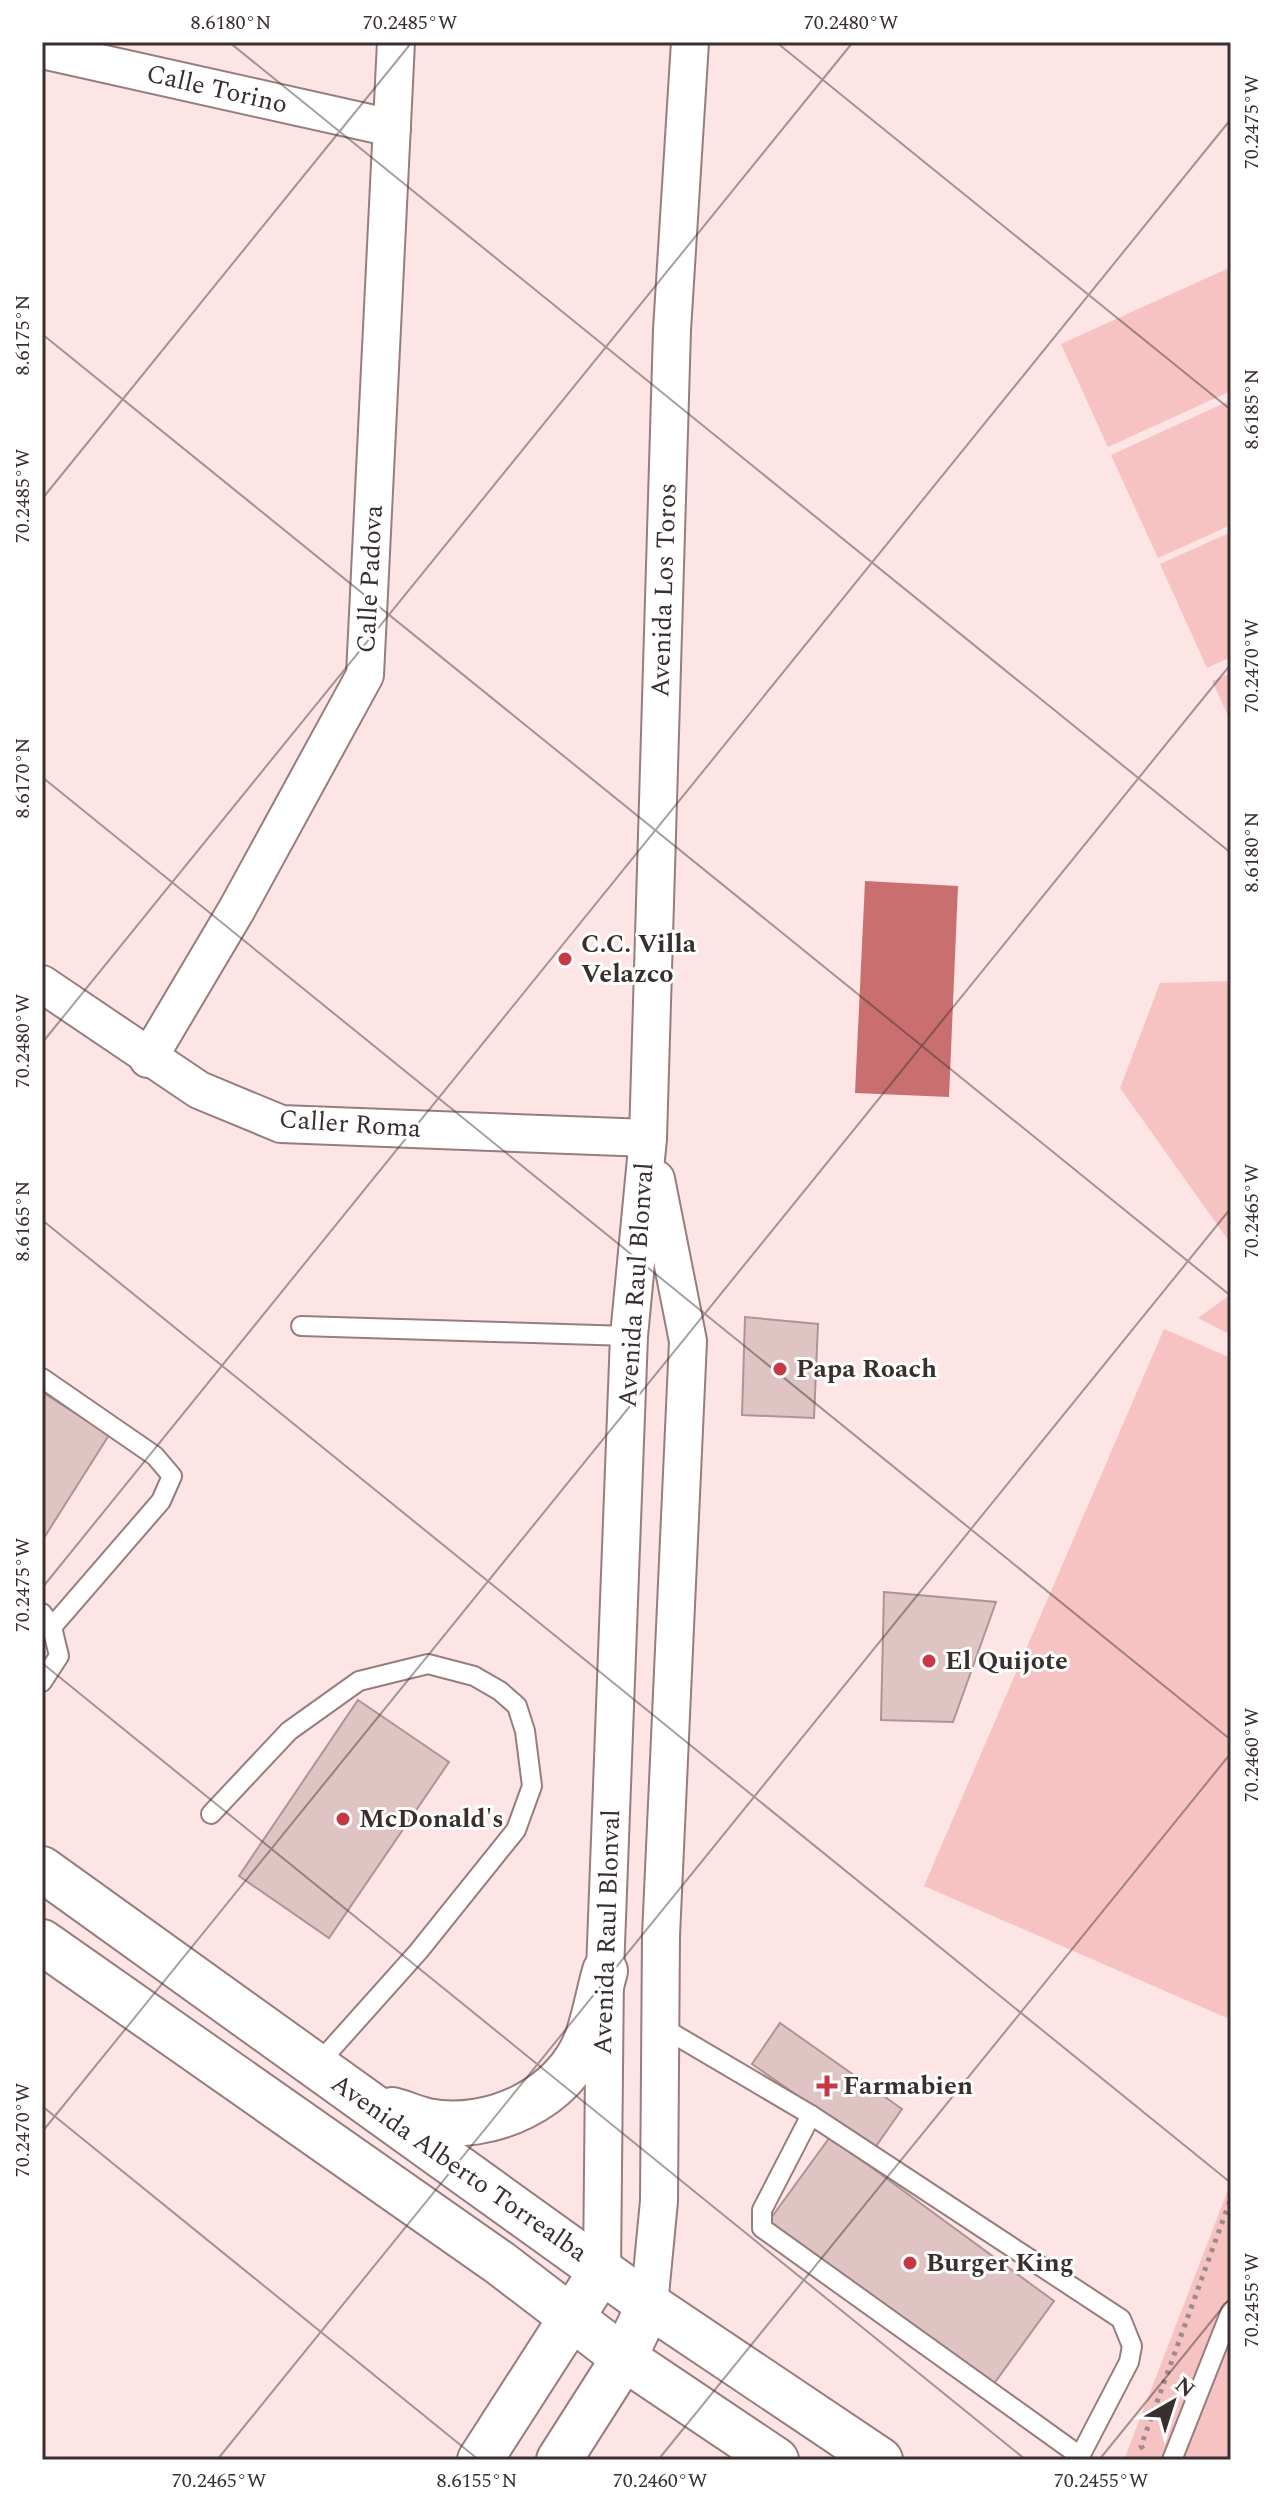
<svg xmlns="http://www.w3.org/2000/svg" width="1273" height="2502" font-family="Spectral,serif">
<style>
.green{fill:#f6c3c2}
.water{fill:#ca6f70}
.building{fill:#e0c4c4;stroke:#ae9493;stroke-width:2}
.lines{fill:none;stroke-linecap:round;stroke-linejoin:round}
.service-casing{stroke:#977d7d;stroke-width:22}
.minor-casing{stroke:#977d7d;stroke-width:40}
.tertiary-casing{stroke:#977d7d;stroke-width:48}
.secondary-casing{stroke:#977d7d;stroke-width:48}
.path{stroke:#9c8b8b;stroke-width:5;stroke-dasharray:4 6;stroke-linecap:butt}
.service{stroke:#fff;stroke-width:18}
.minor{stroke:#fff;stroke-width:36}
.tertiary{stroke:#fff;stroke-width:44}
.secondary{stroke:#fff;stroke-width:44}
.ticks{fill:none;stroke:#3a2f2f;stroke-width:2;stroke-opacity:0.45}
.poi-dot{fill:#c73745;stroke:#fff;stroke-width:3}
.labels{text-anchor:middle;dominant-baseline:central;stroke-width:6;stroke-linejoin:round;paint-order:stroke}
.street-label{font-size:26px;fill:#3a2f2f;stroke:#fff}
.poi-label{font-size:26px;font-weight:bold;fill:#3a2f2f;stroke:#fff;text-anchor:start}
.neatline{fill:none;stroke:#3a2f2f;stroke-width:3}
.ticks-label{font-size:20px;text-anchor:middle;fill:#3a2f2f}
</style>
<rect width="100%" height="100%" fill="#fce5e4"/>
<g class="green">
<polygon points="1231,267 1231,391 1108,447 1061,344"/>
<polygon points="1231,400 1231,525 1158,558 1111,455"/>
<polygon points="1231,532 1231,657 1207,668 1160,564"/>
<polygon points="1231,673 1231,722 1212,681"/>
<polygon points="1231,981 1231,1244 1120,1088 1160,983"/>
<polygon points="1231,1294 1231,1335 1198,1318"/>
<polygon points="1164,1329 1231,1358 1231,2010 1227,2018 924,1886"/>
<polygon points="1231,2182 1231,2460 1124,2460"/>
</g>
<polygon class="water" points="865,881 958,886 949,1097 855,1093"/>
<g class="building">
<polygon points="745,1317 818,1324 814,1418 742,1415"/>
<polygon points="42,1392 109,1435 42,1541"/>
<polygon points="884,1592 996,1602 953,1722 881,1720"/>
<polygon points="358,1700 449,1762 329,1938 239,1876"/>
<polygon points="780,2023 902,2109 874,2149 752,2064"/>
<polygon points="830,2137 1054,2301 990,2389 766,2225"/>
</g>
<g class="lines">
<defs>
<g id="service">
<polyline points="301,1326 629,1336"/>
<polyline points="42,1378 155,1456 172,1476 161,1501 52,1627"/>
<polyline points="42,1613 52,1627 59,1656 42,1682"/>
<polyline points="211,1814 289,1731 359,1681 428,1664 474,1676 500,1691 517,1706 525,1731 532,1786 516,1830 418,1952 316,2066"/>
<polyline points="660,2026 811,2115 1121,2319 1132,2346 1129,2362 1078,2460"/>
<polyline points="811,2115 762,2210 762,2228 1080,2456"/>
<polyline points="1172,2460 1231,2311"/>
</g>
<g id="minor">
<polyline points="42,50 392,128"/>
<polyline points="42,984 199,1090 281,1124 648,1138"/>
<polyline points="148,1059 237,909 365,675 396,42"/>
<polyline points="602,2270 605,1971 629,1336 648,1138 672,330 690,42"/>
<polyline points="649,2305 659,2201 661,1936 688,1341 656,1179"/>
</g>
<g id="tertiary">
<polyline points="480,2460 602,2270"/>
<polyline points="559,2460 624,2358 649,2305"/>
</g>
<g id="secondary">
<polyline points="42,1869 649,2305 880,2460"/>
<polyline points="42,1942 500,2263 624,2358 776,2460"/>
<path d="M392,2110C403,2113 415,2118 427,2121C490,2133 566,2099 588,2036C595,2015 599,1992 605,1971"/>
</g>
</defs>
<use href="#service" class="service-casing"/>
<use href="#minor" class="minor-casing"/>
<use href="#tertiary" class="tertiary-casing"/>
<use href="#secondary" class="secondary-casing"/>
<polyline class="path" points="1143,2449 1141,2446 1231,2198"/>
<use href="#service" class="service"/>
<use href="#minor" class="minor"/>
<use href="#tertiary" class="tertiary"/>
<use href="#secondary" class="secondary"/>
</g>
<path class="ticks" d="M229,42L1231,853M776,42L1231,410M42,334L1231,1296M42,499L412,42M42,777L1231,1740M42,1043L853,42M42,1220L1231,2183M42,1588L1231,119M42,1663L1026,2460M42,2106L479,2460M42,2132L1231,664M217,2460L1231,1208M658,2460L1231,1753M1099,2460L1231,2297"/>
<g class="poi-dot">
<circle cx="565" cy="959" r="8"/>
<circle cx="780" cy="1369" r="8"/>
<circle cx="929" cy="1661" r="8"/>
<circle cx="343" cy="1819" r="8"/>
<path d="M823 2074h8v8h8v8h-8v8h-8v-8h-8v-8h8z"/>
<circle cx="910" cy="2263" r="8"/>
</g>
<g class="labels">
<g class="street-label">
<text transform="translate(217 89) rotate(13)">Calle Torino</text>
<text transform="translate(370 579) rotate(-87)">Calle Padova</text>
<text transform="translate(664 590) rotate(-88)">Avenida Los Toros</text>
<text transform="translate(350 1124) rotate(4)">Caller Roma</text>
<text transform="translate(636 1285) rotate(-86)">Avenida Raul Blonval</text>
<text transform="translate(607 1932) rotate(-88)">Avenida Raul Blonval</text>
<text transform="translate(459 2168) rotate(35)">Avenida Alberto Torrealba</text>
</g>
<g class="poi-label">
<text x="581" y="944">C.C. Villa<tspan x="581" dy="30">Velazco</tspan></text>
<text x="796" y="1369">Papa Roach</text>
<text x="945" y="1661">El Quijote</text>
<text x="359" y="1819">McDonald's</text>
<text x="843" y="2086">Farmabien</text>
<text x="926" y="2263">Burger King</text>
</g>
</g>
<rect width="1273" height="2502" fill="none" stroke="#ffffff" stroke-width="88"/>
<g transform="translate(1173 2402) rotate(39)" stroke="#ffffff" stroke-width="6" paint-order="stroke">
<path d="M0-6L14 30L0 20L-14 30Z" fill="#3a2f2f"/>
<text y="-12" font-size="22" font-weight="bold" text-anchor="middle" fill="#3a2f2f">N</text>
</g>
<rect x="44" y="44" width="1185" height="2414" class="neatline"/>
<g class="ticks-label">
<text x="231" y="29">8.6180°N</text>
<text x="410" y="29">70.2485°W</text>
<text x="851" y="29">70.2480°W</text>
<text transform="translate(1251 122) rotate(-90)" y="7">70.2475°W</text>
<text transform="translate(22 335) rotate(-90)" y="7">8.6175°N</text>
<text transform="translate(1251 409) rotate(-90)" y="7">8.6185°N</text>
<text transform="translate(22 496) rotate(-90)" y="7">70.2485°W</text>
<text transform="translate(1251 666) rotate(-90)" y="7">70.2470°W</text>
<text transform="translate(22 778) rotate(-90)" y="7">8.6170°N</text>
<text transform="translate(1251 852) rotate(-90)" y="7">8.6180°N</text>
<text transform="translate(22 1041) rotate(-90)" y="7">70.2480°W</text>
<text transform="translate(1251 1211) rotate(-90)" y="7">70.2465°W</text>
<text transform="translate(22 1221) rotate(-90)" y="7">8.6165°N</text>
<text transform="translate(22 1585) rotate(-90)" y="7">70.2475°W</text>
<text transform="translate(1251 1755) rotate(-90)" y="7">70.2460°W</text>
<text transform="translate(22 2130) rotate(-90)" y="7">70.2470°W</text>
<text transform="translate(1251 2300) rotate(-90)" y="7">70.2455°W</text>
<text x="219" y="2487">70.2465°W</text>
<text x="477" y="2487">8.6155°N</text>
<text x="660" y="2487">70.2460°W</text>
<text x="1101" y="2487">70.2455°W</text>
</g>
</svg>
